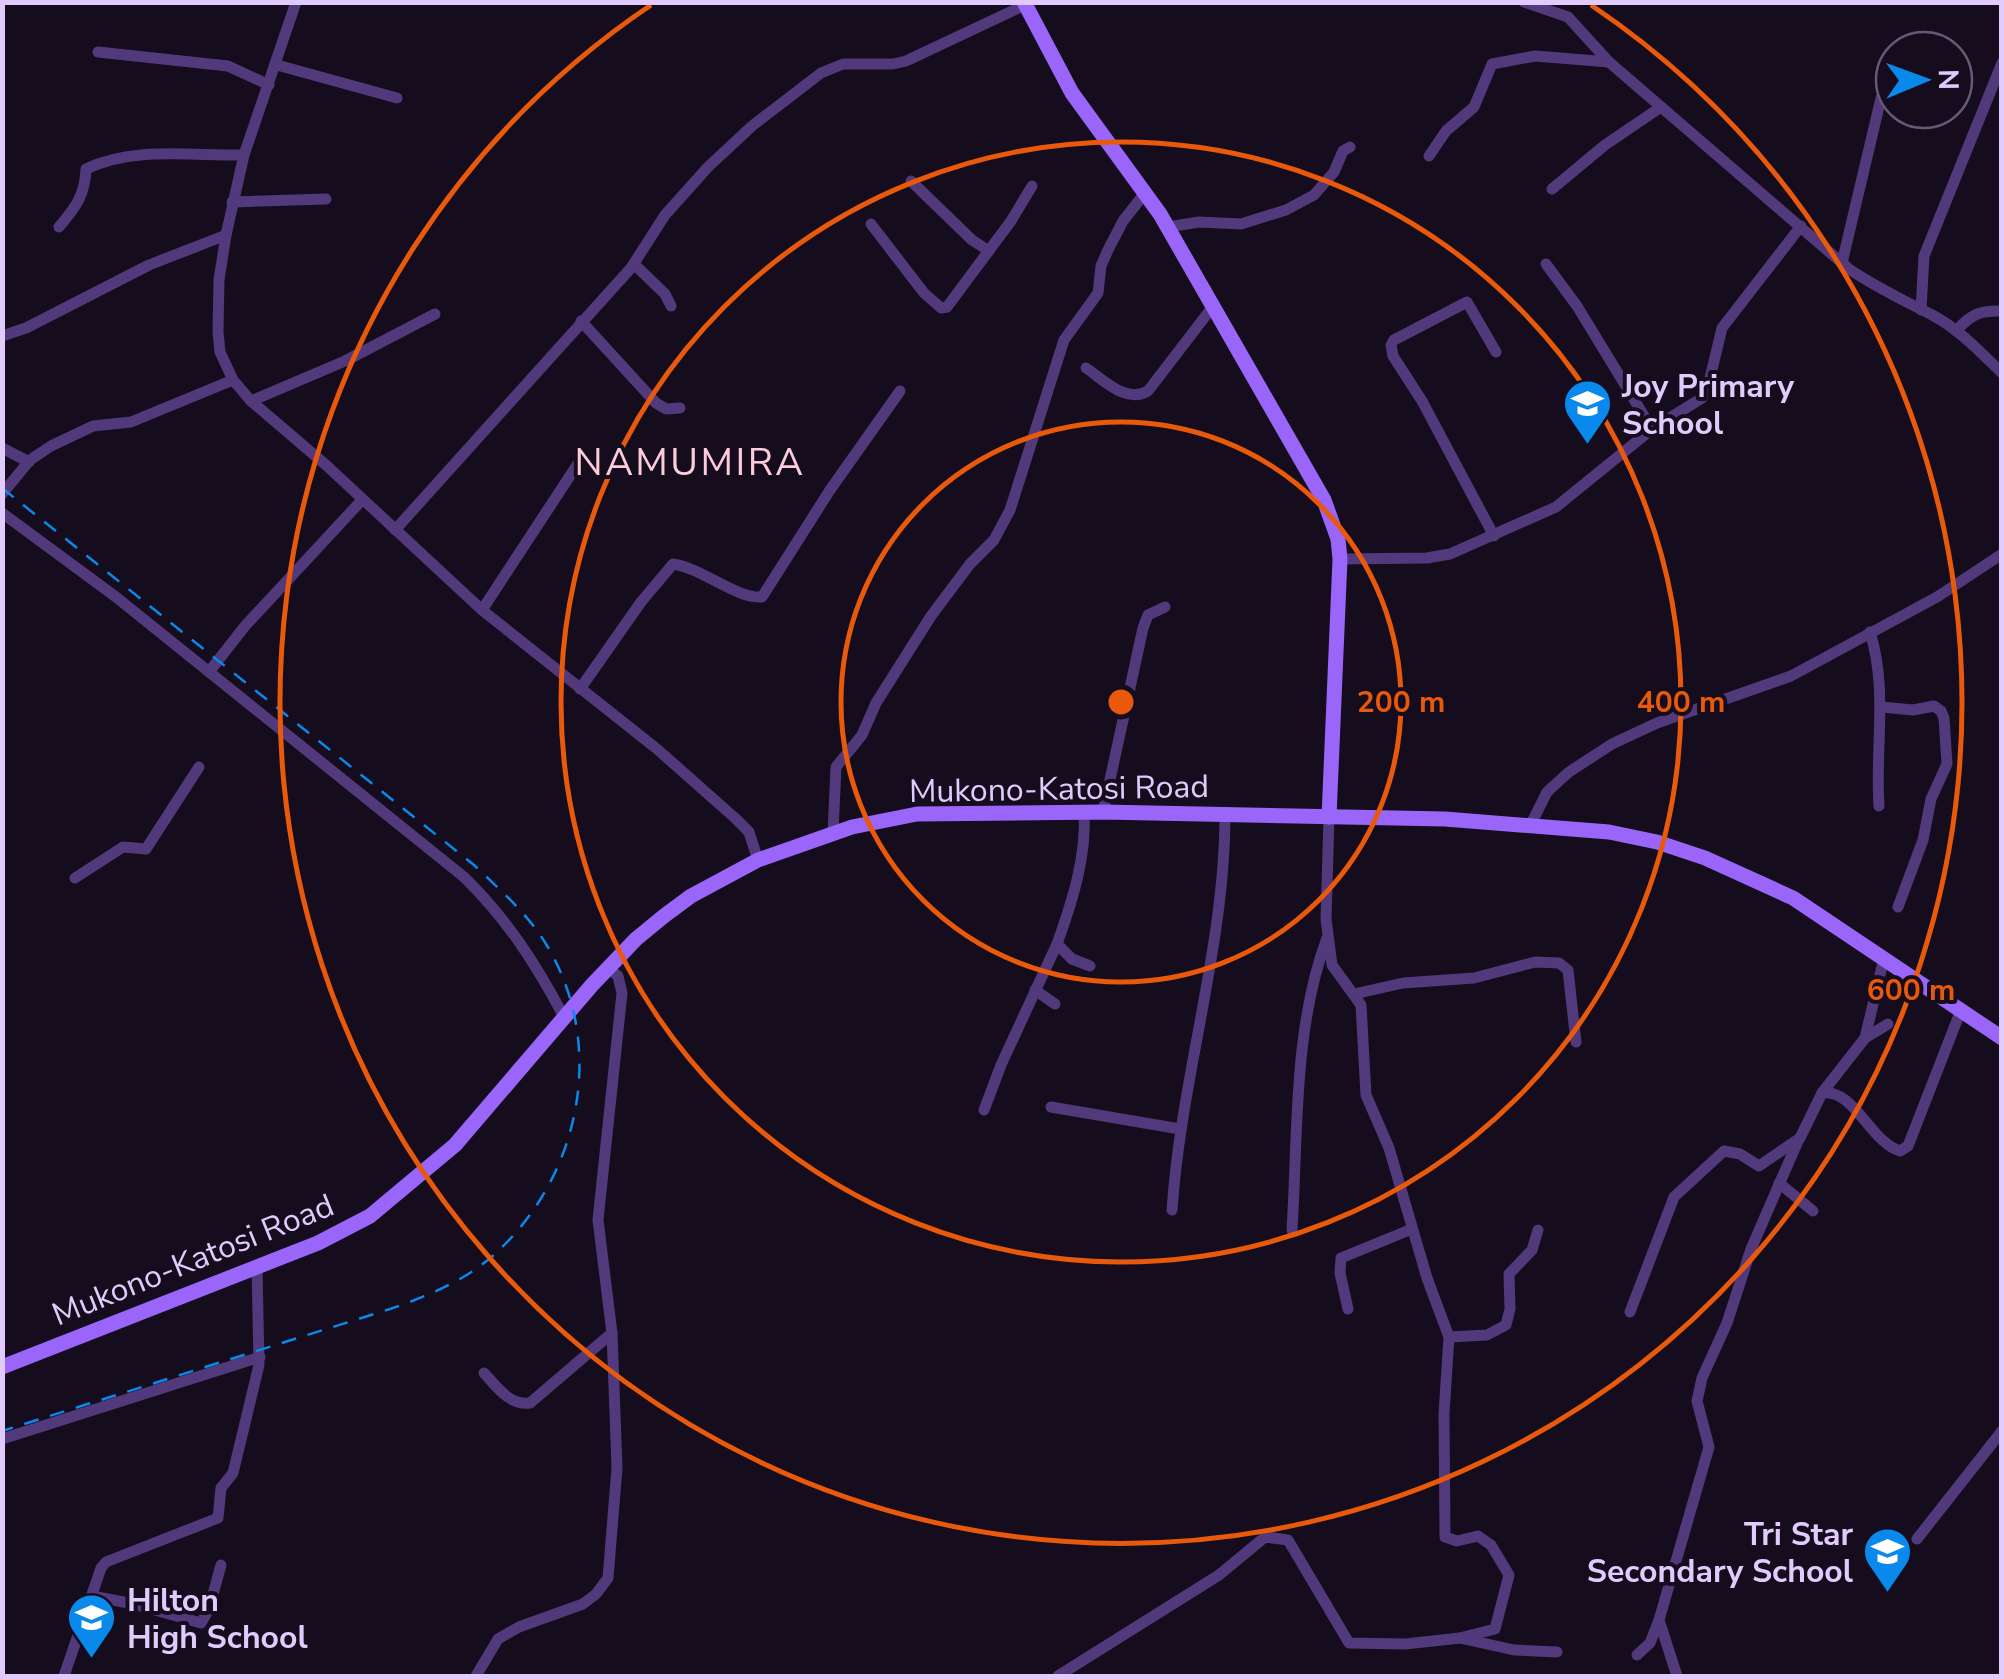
<svg xmlns="http://www.w3.org/2000/svg" width="2004" height="1679" font-family="'Nunito Sans',sans-serif">
<style>
.lines{fill:none;stroke-linecap:round;stroke-linejoin:round}
.street{stroke:#51397b;stroke-width:11}
.secondary{stroke:#9a65f9;stroke-width:15}
.rail{stroke:#0989eb;stroke-width:2.5;stroke-dasharray:15 12;stroke-linecap:butt}
.ring{fill:none;stroke:#e8590c;stroke-width:5}
.labels{text-anchor:middle;dominant-baseline:central;stroke-width:8;stroke-linejoin:round;paint-order:stroke}
.poi-label{font-size:32px;font-weight:bold;fill:#e1cbfd;stroke:#150c1d;text-anchor:start}
.street-label{font-size:32px;fill:#e1cbfd;stroke:#150c1d}
.quarter-label{font-size:38px;letter-spacing:2.5px;fill:#fdccdb;stroke:#150c1d}
.centre{fill:#e8590c;stroke:#150c1d;stroke-width:5}
.ring-label{font-size:30px;text-anchor:middle;font-weight:bold;fill:#e8590c;stroke:#150c1d;stroke-width:8;stroke-linejoin:round;paint-order:stroke}
</style>
<rect width="100%" height="100%" fill="#150c1d"/>
<g class="lines">
<g class="street">
<polyline points="296,2 244,155 226,235 219,280 218,332 220,352 233,380 251,401 326,465 482,610 657,749 735,818 749,832 758,860"/>
<path d="M1524,2L1568,17L1609,62L1849,269C1877,288 1905,301 1934,316C1960,330 1981,353 2002,373"/>
<polyline points="98,52 228,66 269,85"/>
<polyline points="277,65 397,98"/>
<polyline points="1429,156 1446,131 1474,107 1492,64 1535,56 1609,62"/>
<polyline points="911,181 972,240 989,251"/>
<polyline points="1552,189 1605,145 1661,107"/>
<polyline points="232,202 326,199"/>
<polyline points="871,224 924,293 941,308 947,307 1011,221 1032,186"/>
<path d="M59,227C76,207 85,195 86,169C133,146 193,156 244,155"/>
<polyline points="1168,227 1199,222 1241,224 1286,210 1314,195 1334,172 1343,151 1350,147"/>
<polyline points="1842,263 1881,98"/>
<polyline points="634,264 665,294 671,306"/>
<polyline points="1546,264 1577,306 1652,429"/>
<polyline points="1921,310 1924,256 2002,63"/>
<polyline points="581,321 656,403 666,409 680,408"/>
<path d="M1956,331C1970,315 1980,310 2002,311"/>
<polyline points="2,336 26,328 149,265 226,235"/>
<path d="M1086,368C1104,380 1126,404 1148,391L1214,305"/>
<polyline points="251,401 345,361 435,314"/>
<polyline points="2,448 29,462"/>
<polyline points="2,494 30,460 51,446 93,426 131,422 233,380"/>
<path d="M2,513L116,597L464,877C507,919 536,964 564,1017"/>
<polyline points="395,530 631,268 665,215 708,167 752,126 821,73 843,64 893,64 906,61 1025,5"/>
<polyline points="1494,536 1422,401 1393,356 1391,345 1394,340 1467,302 1496,352"/>
<polyline points="1340,559 1427,558 1450,554 1556,507 1652,429 1702,398 1710,378 1722,328 1801,226"/>
<polyline points="482,610 581,459"/>
<path d="M1870,632C1888,689 1875,748 1879,806"/>
<polyline points="209,672 245,626 362,500"/>
<path d="M580,689L641,602L673,564C702,568 736,599 762,597L830,490L900,391"/>
<polyline points="1881,707 1913,710 1934,706 1941,711 1944,718 1947,764 1931,799 1923,840 1898,907"/>
<polyline points="1103,812 1143,628 1148,615 1165,607"/>
<polyline points="1329,817 1326,919 1332,965 1361,1005 1366,1095 1389,1148 1427,1278 1449,1337 1444,1413 1445,1537 1457,1541 1478,1536 1491,1545 1509,1575 1495,1629 1460,1638"/>
<polyline points="1531,824 1547,792 1569,772 1612,744 1657,723 1791,676 1937,597 2002,554"/>
<polyline points="833,833 836,767 862,735 876,703 931,616 970,564 994,540 1010,510 1064,340 1098,293 1101,266 1108,250 1123,221 1145,193"/>
<polyline points="75,878 123,847 146,849 199,767"/>
<path d="M1057,944C1072,902 1087,856 1084,812"/>
<polyline points="1035,990 1055,1004"/>
<polyline points="1354,994 1403,983 1474,978 1535,962 1559,963 1568,970 1576,1042"/>
<polyline points="1865,1038 1884,958"/>
<polyline points="1822,1093 1865,1038 1888,1024"/>
<polyline points="1051,1107 1180,1129"/>
<polyline points="984,1110 1001,1065 1057,944 1072,959 1090,966"/>
<polyline points="1779,1183 1813,1211"/>
<path d="M1172,1210C1181,1077 1225,947 1225,814"/>
<path d="M1292,1230C1298,1134 1293,1029 1327,938"/>
<polyline points="1348,1309 1340,1273 1341,1258 1412,1229"/>
<path d="M1630,1312L1674,1197L1724,1151L1740,1154L1759,1166L1800,1138L1822,1093C1854,1088 1870,1142 1900,1151L1908,1146L1961,1010"/>
<polyline points="1449,1337 1487,1335 1506,1325 1510,1309 1509,1274 1532,1250 1538,1230"/>
<path d="M484,1373C497,1387 510,1406 530,1403L612,1333"/>
<polyline points="2,1439 260,1357"/>
<polyline points="1917,1539 2002,1431"/>
<polyline points="92,1596 134,1604 201,1623 209,1609 221,1565"/>
<polyline points="1659,1620 1677,1676"/>
<polyline points="1637,1655 1650,1643 1659,1620 1709,1447 1697,1401 1702,1378 1727,1323 1751,1249 1798,1141"/>
<polyline points="64,1676 101,1568 106,1562 218,1518 221,1488 233,1473 259,1365 257,1267"/>
<polyline points="476,1676 498,1639 519,1627 583,1604 596,1594 608,1578 617,1468 612,1333 598,1220 622,993 618,976 608,968"/>
<polyline points="1058,1676 1219,1575 1265,1537 1288,1540 1349,1643 1405,1644 1460,1638 1514,1650 1557,1652"/>
</g>
<g class="secondary">
<polyline points="1024,2 1072,93 1160,214 1324,500 1338,539 1340,559 1329,817"/>
<polyline points="2,1367 318,1243 370,1216 455,1145 592,985 636,939 664,916 691,896 758,860 852,827 917,814 1103,812 1445,819 1609,832 1657,842 1705,858 1793,898 2002,1038"/>
</g>
<path class="rail" d="M2,488L474,865C500,890 527,913 546,944C607,1044 581,1174 497,1252C467,1280 428,1296 390,1309L2,1431"/>
</g>
<g class="ring">
<circle cx="1121" cy="702" r="280"/>
<circle cx="1121" cy="702" r="560"/>
<path d="M1591 5A841 841 0 1 1 651 5"/>
</g>
<defs>
<symbol id="school-pin" viewBox="-11 -11 22 30"><path d="M0 17L-7.5 6A9.5 9.5 0 1 1 7.5 6Z" fill="#0989eb" stroke="#150c1d"/><path d="M0-5L7-2L0 1L-7-2ZM-4 1L0 2.5L4 1V4Q0 6-4 4Z" fill="#fff"/></symbol>
</defs>
<g fill-rule="evenodd">
<use href="#school-pin" x="1560" y="376" width="55" height="75"/>
<use href="#school-pin" x="1860" y="1524" width="55" height="75"/>
<use href="#school-pin" x="64" y="1590" width="55" height="75"/>
</g>
<g class="labels">
<g class="poi-label">
<text x="1622" y="386">Joy Primary<tspan x="1622" dy="37">School</tspan></text>
<text x="1853" y="1534" text-anchor="end">Tri Star<tspan x="1853" dy="37">Secondary School</tspan></text>
<text x="127" y="1600">Hilton<tspan x="127" dy="37">High School</tspan></text>
</g>
<g class="street-label">
<text transform="translate(1059 789) rotate(-1)">Mukono-Katosi Road</text>
<text transform="translate(193 1260) rotate(-22)">Mukono-Katosi Road</text>
</g>
<g class="quarter-label">
<text x="690" y="462">NAMUMIRA</text>
</g>
</g>
<circle cx="1121" cy="702" r="15" class="centre"/>
<g class="ring-label">
<text x="1401" y="712">200 m</text>
<text x="1681" y="712">400 m</text>
<text x="1911" y="1000">600 m</text>
</g>
<rect width="2004" height="1679" fill="none" stroke="#e1cbfd" stroke-width="10"/>
<g transform="translate(1924 80) rotate(89)"><circle r="48" fill="#150c1d" stroke="#675877" stroke-width="2.5"/>
<path d="M0-8L18 38L0 25L-18 38Z" fill="#0989eb"/>
<text y="-15" font-size="28" font-weight="bold" text-anchor="middle" fill="#e1cbfd">N</text>
</g>
</svg>
